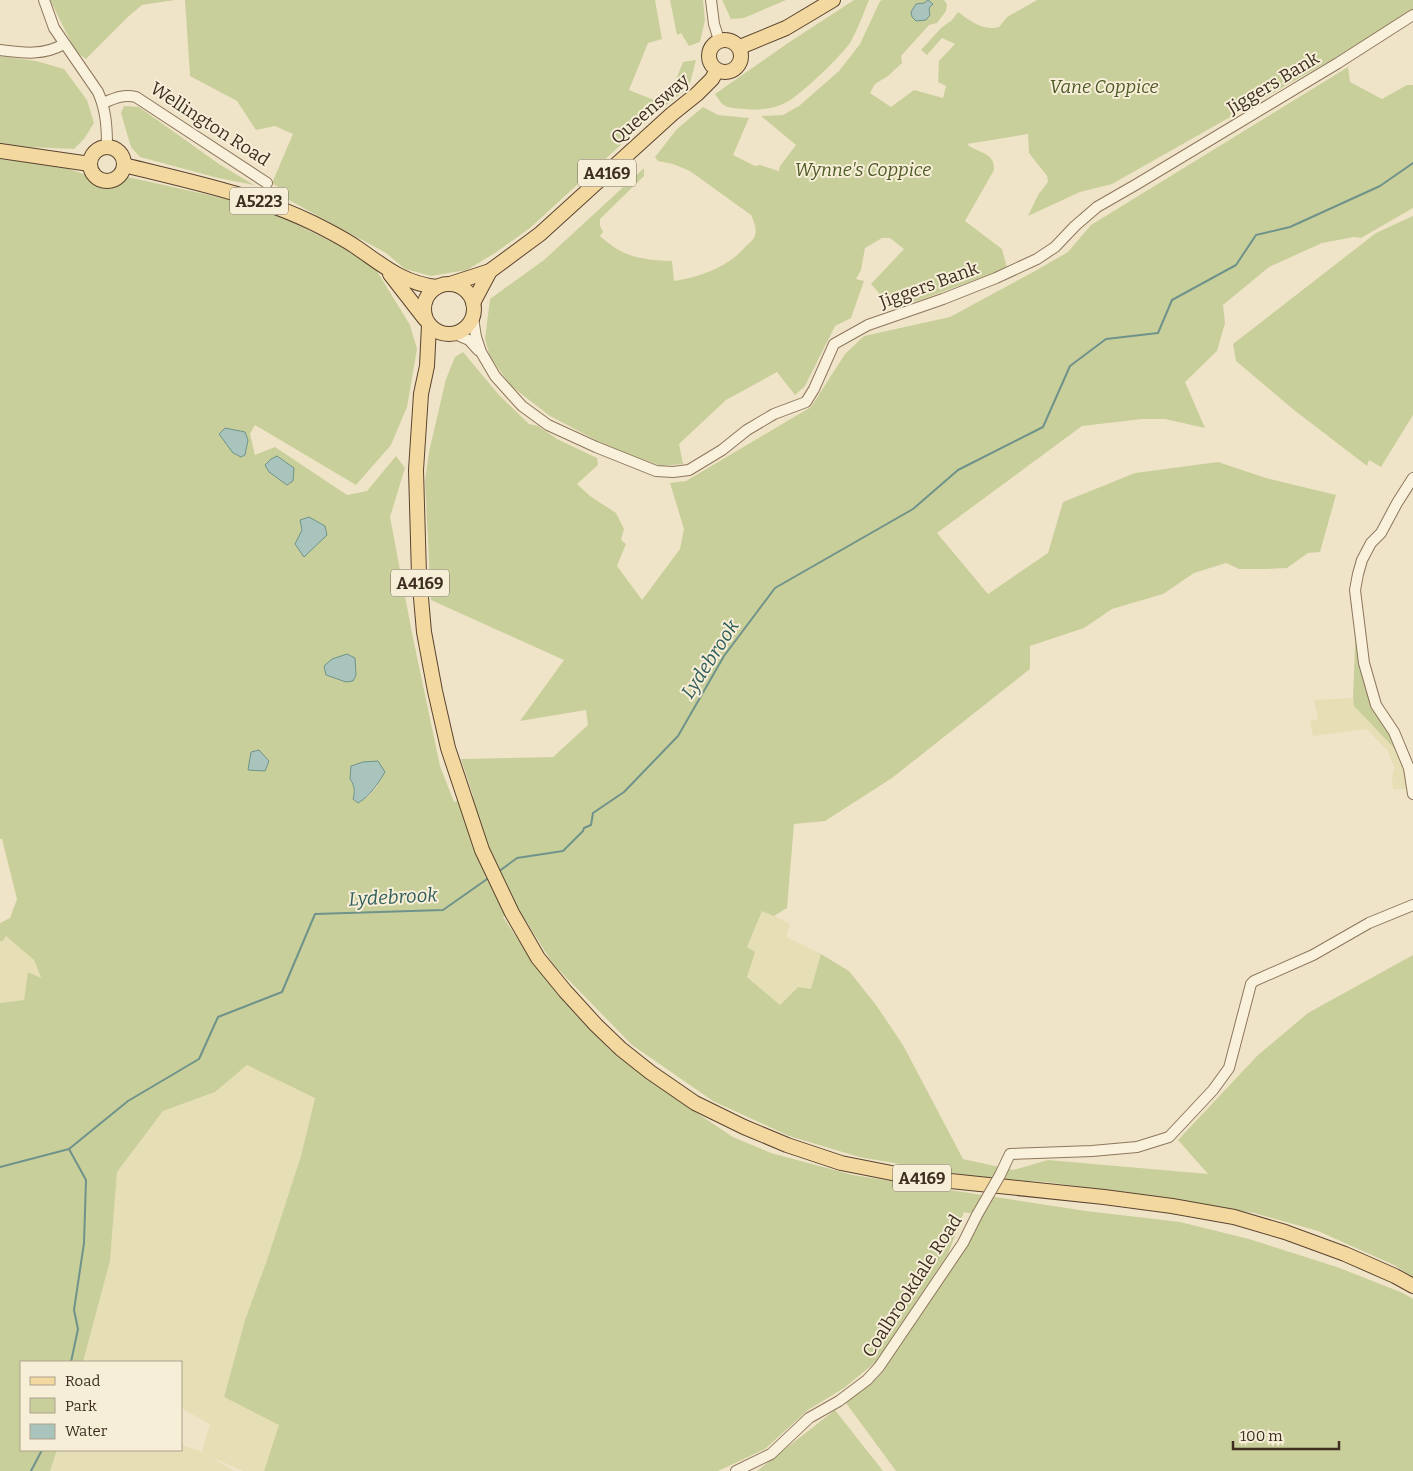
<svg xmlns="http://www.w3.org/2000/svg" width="1413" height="1471" font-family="Bitter,serif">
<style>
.farmland{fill:#e6deb5}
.green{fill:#c9cf9b;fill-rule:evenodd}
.water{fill:#a9c4bc;stroke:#6f938a}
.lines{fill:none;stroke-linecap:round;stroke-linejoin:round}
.stream{stroke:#6f938a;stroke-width:2}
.minor-casing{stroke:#8d765c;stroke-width:12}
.major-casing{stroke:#5b4430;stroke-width:16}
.minor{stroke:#faf1dc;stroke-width:10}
.major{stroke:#f3d9a0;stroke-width:14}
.minor-bridge-casing{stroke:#8d765c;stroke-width:12;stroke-linecap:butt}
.minor-bridge{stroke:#faf1dc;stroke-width:10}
.labels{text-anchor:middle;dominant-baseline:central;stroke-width:4;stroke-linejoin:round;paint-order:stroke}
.shield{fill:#f7eed8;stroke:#756857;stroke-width:1}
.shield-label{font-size:16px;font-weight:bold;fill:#3d2e20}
.street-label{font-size:18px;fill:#3d2e20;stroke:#f7eed8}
.park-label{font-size:18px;font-style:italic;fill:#4d5a26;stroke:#f7eed8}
.water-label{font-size:19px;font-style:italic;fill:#2f5d5a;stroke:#f7eed8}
</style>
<rect width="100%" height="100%" fill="#f0e4c8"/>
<g class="farmland">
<polygon points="1353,698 1354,706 1395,749 1407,779 1409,789 1393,789 1392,776 1395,768 1387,750 1367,729 1313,736 1310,721 1318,719 1314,700"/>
<polygon points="762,910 790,924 786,937 821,954 811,989 798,987 780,1005 747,977 754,952 747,947"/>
<polygon points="6,935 33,958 41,979 29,972 24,1000 0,1003 0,941 3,941"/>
<polygon points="247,1065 315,1097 301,1156 267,1260 245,1320 224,1397 279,1425 264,1471 243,1471 209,1456 234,1471 50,1471 57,1450 181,1450 181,1443 185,1446 202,1452 210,1424 181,1408 181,1362 83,1362 110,1261 117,1172 163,1111 215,1092"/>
</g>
<g class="green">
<polygon points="50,0 175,0 142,5 130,15 86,59 76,52"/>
<polygon points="185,0 655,0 662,39 648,43 629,90 654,100 671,92 683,62 696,60 689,87 648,120 530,228 495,253 467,270 431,276 405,269 386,253 276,193 278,187 272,183 293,134 275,126 256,130 237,101 190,76"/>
<polygon points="670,0 703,0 705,20 700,42 689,46 681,33 677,35"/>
<polygon points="722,0 786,0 744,18 731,19"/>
<path d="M854,0H869C863,14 858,29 850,43C842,55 799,97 785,103C773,109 757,111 744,109C727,107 724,109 715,94L788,43Z"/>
<path d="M882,0H944L947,4L946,11L937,23L929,25L901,56L902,63L888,76L875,84L870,93L891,107L914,90L943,98L946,86L938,82L939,61L955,44L942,38L927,55L921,50L941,28L952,20L958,12C970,21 983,31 999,27L1007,17L1037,0H1413V9L1338,56L1112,184L1080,192L1028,216L1038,195L1048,182L1047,176L1029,153L1028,134L967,144C978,154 995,151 994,170L965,221L1002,249L1007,268L923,299L892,308L871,284L904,249L890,238H882L865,248L861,270L856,279L864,281L851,318L835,326L805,386L795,395L777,372L726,400L679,444L683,464L661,466L609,447L550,416L511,386L490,357L485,339L490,299L544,260L644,168V176L600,219V226L603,232L600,236C623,257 641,260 672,261L674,281C700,277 729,267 746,246C748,244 752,241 754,238C758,230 754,222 751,215L690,171L673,164L658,161L655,157L677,129L703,107L718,115L749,118L733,155L755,166L760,165L779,171L780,166L796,145L761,116L783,115L799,106L839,71L860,44L880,1Z"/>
<polygon points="0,56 36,61 64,69 87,100 94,123 84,139 74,149 28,147 0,144"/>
<path d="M1348,67L1350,82L1382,99L1407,85H1413V208L1361,238L1354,237L1322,243L1269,267L1223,305L1225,323L1217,351L1185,382L1205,428L1165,419H1142L1082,426L937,533L988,594L1048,553L1063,502L1135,473L1218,462L1266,478L1336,495L1320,552L1308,553L1287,568L1266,569H1239L1226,563L1194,573L1163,594L1112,609L1084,628L1030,646V669L892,778L825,821L794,824L787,908L774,916L762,911L747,947L755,952L747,977L780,1005L798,987L811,989L821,954L849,971L876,1005L903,1045L963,1159L1013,1170L1048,1160L1208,1174L1178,1140L1258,1055L1308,1013L1413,955V1277L1394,1265L1318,1231L1254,1213L1152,1196L1046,1182L988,1179L859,1157L789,1136L713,1101L632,1045L553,964L517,907L503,917L539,971L610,1050L664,1091L733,1137L771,1153L853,1175L1086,1211L1180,1222L1249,1239L1337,1267L1403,1293L1413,1299V1471H896L846,1403L877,1378L956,1263L983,1216L964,1212L948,1254L877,1361L844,1388L808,1410L765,1449L718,1471H264L279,1425L224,1397L245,1320L267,1260L301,1156L315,1098L247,1065L215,1092L163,1111L117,1172L110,1261L83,1362H21V1450H57L50,1471H0V1003L24,1000L28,972L41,978L34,960L6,936L3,941H0V923L10,918L17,899L2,839H0V159C26,162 57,163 81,173C90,177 96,188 107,188C114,188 123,181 128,177L240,202L292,222L338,245L375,268L410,325L417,349L407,407L391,445L356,485L255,425L250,434L255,455L275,447L347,495L367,491L396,456L405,468L390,517L412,633L440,766L454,802L473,796L461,759L553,757L588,725L586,710L520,721L564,660L431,600L425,481L429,452L446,379L455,357L463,352L499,395L529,424L538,426L557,439L597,458L598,465L577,484L590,496L616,513L624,529L621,540L626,544L617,566L642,600L680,549L684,529L670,483L686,481L811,407L845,354L864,336L950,317L1035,271L1068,252L1091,225ZM384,773L376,788L366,798L355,793L353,784Z"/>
<polygon points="124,106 139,107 219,164 254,185 218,178 140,157 131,147 121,113"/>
<polygon points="1413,216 1413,415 1381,467 1369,460 1367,466 1294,410 1236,361 1233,344 1376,233"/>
<polygon points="1356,620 1386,724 1395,749 1354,706 1353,698"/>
<polygon points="835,1410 883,1471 757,1471"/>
</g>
<g class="water">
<polygon points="928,0 933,4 929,8 930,15 926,20 916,21 912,17 911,12 916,4 924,3"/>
<polygon points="225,428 245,432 248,440 245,455 241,457 233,453 219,434"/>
<polygon points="277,456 294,468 293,481 287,485 269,472 265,465 271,459"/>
<polygon points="309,517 325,526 327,535 304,557 295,544 302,530 300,520"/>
<polygon points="347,654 355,658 356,675 353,681 346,682 326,675 324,666 332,659"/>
<polygon points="259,750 269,761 265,771 248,770 251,752"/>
<path d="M378,761L385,772C377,785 371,795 358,803L353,799C355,792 355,786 350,779L351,766L363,762Z"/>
</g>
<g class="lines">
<g class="stream">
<polyline points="498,872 517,858 563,851 583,831 584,828 591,825 593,813 624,792 678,736 724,656 775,588 913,509 958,470 1043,427 1070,366 1106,339 1158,333 1172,300 1236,265 1256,235 1290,227 1380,186 1413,163"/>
<polyline points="69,1149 86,1180 84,1243 74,1310 78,1329 71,1362"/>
<polyline points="0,1167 69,1149 128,1101 199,1059 218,1017 282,992 315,914 443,910 490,877"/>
<polyline points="31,1471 42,1450"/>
</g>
<defs>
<g id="minor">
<path d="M44,0L54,28L98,92C106,110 107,127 107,147"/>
<polyline points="711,0 714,24 719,40"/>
<path d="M0,50C23,53 43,56 64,44"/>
<path d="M103,103C115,98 124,94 136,97L267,183"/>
<polyline points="473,318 476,337 481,352 495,376 522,406 548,425 596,447 656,471 673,472 689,470 722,450 747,430 774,414 806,402 814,389 834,344 868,325 943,299 996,278 1037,259 1055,247 1075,226 1097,207 1137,184 1338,63 1413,15"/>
<polyline points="455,334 469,340 478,350"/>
<polyline points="1413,478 1397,503 1381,533 1371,543 1362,560 1358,574 1355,590 1364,663 1376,705 1394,732 1409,768 1413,794"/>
<polyline points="1000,1175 1010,1154 1092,1151 1137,1147 1169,1137 1213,1090 1229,1068 1251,984 1254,981 1313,955 1369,923 1413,905"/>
<polyline points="736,1471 771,1454 809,1418 839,1401 867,1380 879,1367 963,1243 977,1215"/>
</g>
<g id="major">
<circle cx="725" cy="56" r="16"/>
<polyline points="740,47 786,28 833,0"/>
<circle cx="107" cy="164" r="17"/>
<polyline points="0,151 90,164"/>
<path d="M124,165C188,181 253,194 313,223C327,230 343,238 356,247C384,266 402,283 437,287"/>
<polyline points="390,274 425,319"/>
<circle cx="449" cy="309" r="25"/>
<polyline points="450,284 490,271 540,234 672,114 697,94 712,79 717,70"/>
<polyline points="473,303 490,271"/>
<polyline points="429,325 427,366 421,394 416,470 419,575 424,632 435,691 448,748 482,850 512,913 538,958 565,991 596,1025 621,1049 650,1072 695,1103 744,1127 787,1145 841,1163 912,1177 1104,1197 1172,1206 1234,1217 1285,1232 1345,1254 1395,1276 1413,1286"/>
</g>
</defs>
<use href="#minor" class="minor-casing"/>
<use href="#major" class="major-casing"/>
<use href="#minor" class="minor"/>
<use href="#major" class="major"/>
<defs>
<polyline id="minor-bridge" points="977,1215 1000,1175"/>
</defs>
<use href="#minor-bridge" class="minor-bridge-casing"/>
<use href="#minor-bridge" class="minor-bridge"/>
</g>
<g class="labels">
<g class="shield">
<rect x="578" y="159.5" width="58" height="27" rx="4"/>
<rect x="230" y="187.5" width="58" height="27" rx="4"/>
<rect x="391" y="569.5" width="58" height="27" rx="4"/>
<rect x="893" y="1164.5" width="58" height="27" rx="4"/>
</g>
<g class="shield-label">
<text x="607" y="173">A4169</text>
<text x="259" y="201">A5223</text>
<text x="420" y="583">A4169</text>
<text x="922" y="1178">A4169</text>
</g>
<g class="street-label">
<text transform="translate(1273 83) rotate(-31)">Jiggers Bank</text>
<text transform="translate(650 109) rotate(-41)">Queensway</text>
<text transform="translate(210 124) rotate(33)">Wellington Road</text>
<text transform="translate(929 285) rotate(-20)">Jiggers Bank</text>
<text transform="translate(912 1286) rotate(-57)">Coalbrookdale Road</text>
</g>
<g class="park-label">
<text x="1104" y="87">Vane Coppice</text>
<text x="863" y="170">Wynne's Coppice</text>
</g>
<g class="water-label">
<text transform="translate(710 659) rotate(-57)">Lydebrook</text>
<text transform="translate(393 897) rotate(-3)">Lydebrook</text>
</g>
</g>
<rect x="20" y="1361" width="162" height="90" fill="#f7eed8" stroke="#ada18e"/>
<rect x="30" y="1377" width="25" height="8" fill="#f3d9a0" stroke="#ada18e"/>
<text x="65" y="1386" font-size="15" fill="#3d2e20">Road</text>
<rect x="30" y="1398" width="25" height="15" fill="#c9cf9b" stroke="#ada18e"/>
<text x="65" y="1411" font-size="15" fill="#3d2e20">Park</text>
<rect x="30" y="1424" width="25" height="15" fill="#a9c4bc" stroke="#ada18e"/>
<text x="65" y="1436" font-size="15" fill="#3d2e20">Water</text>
<path d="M1233 1441v8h106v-8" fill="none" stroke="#3d2e20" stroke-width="2.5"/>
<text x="1240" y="1441" font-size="15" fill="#3d2e20" stroke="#f7eed8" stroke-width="4" paint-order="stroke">100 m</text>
</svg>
